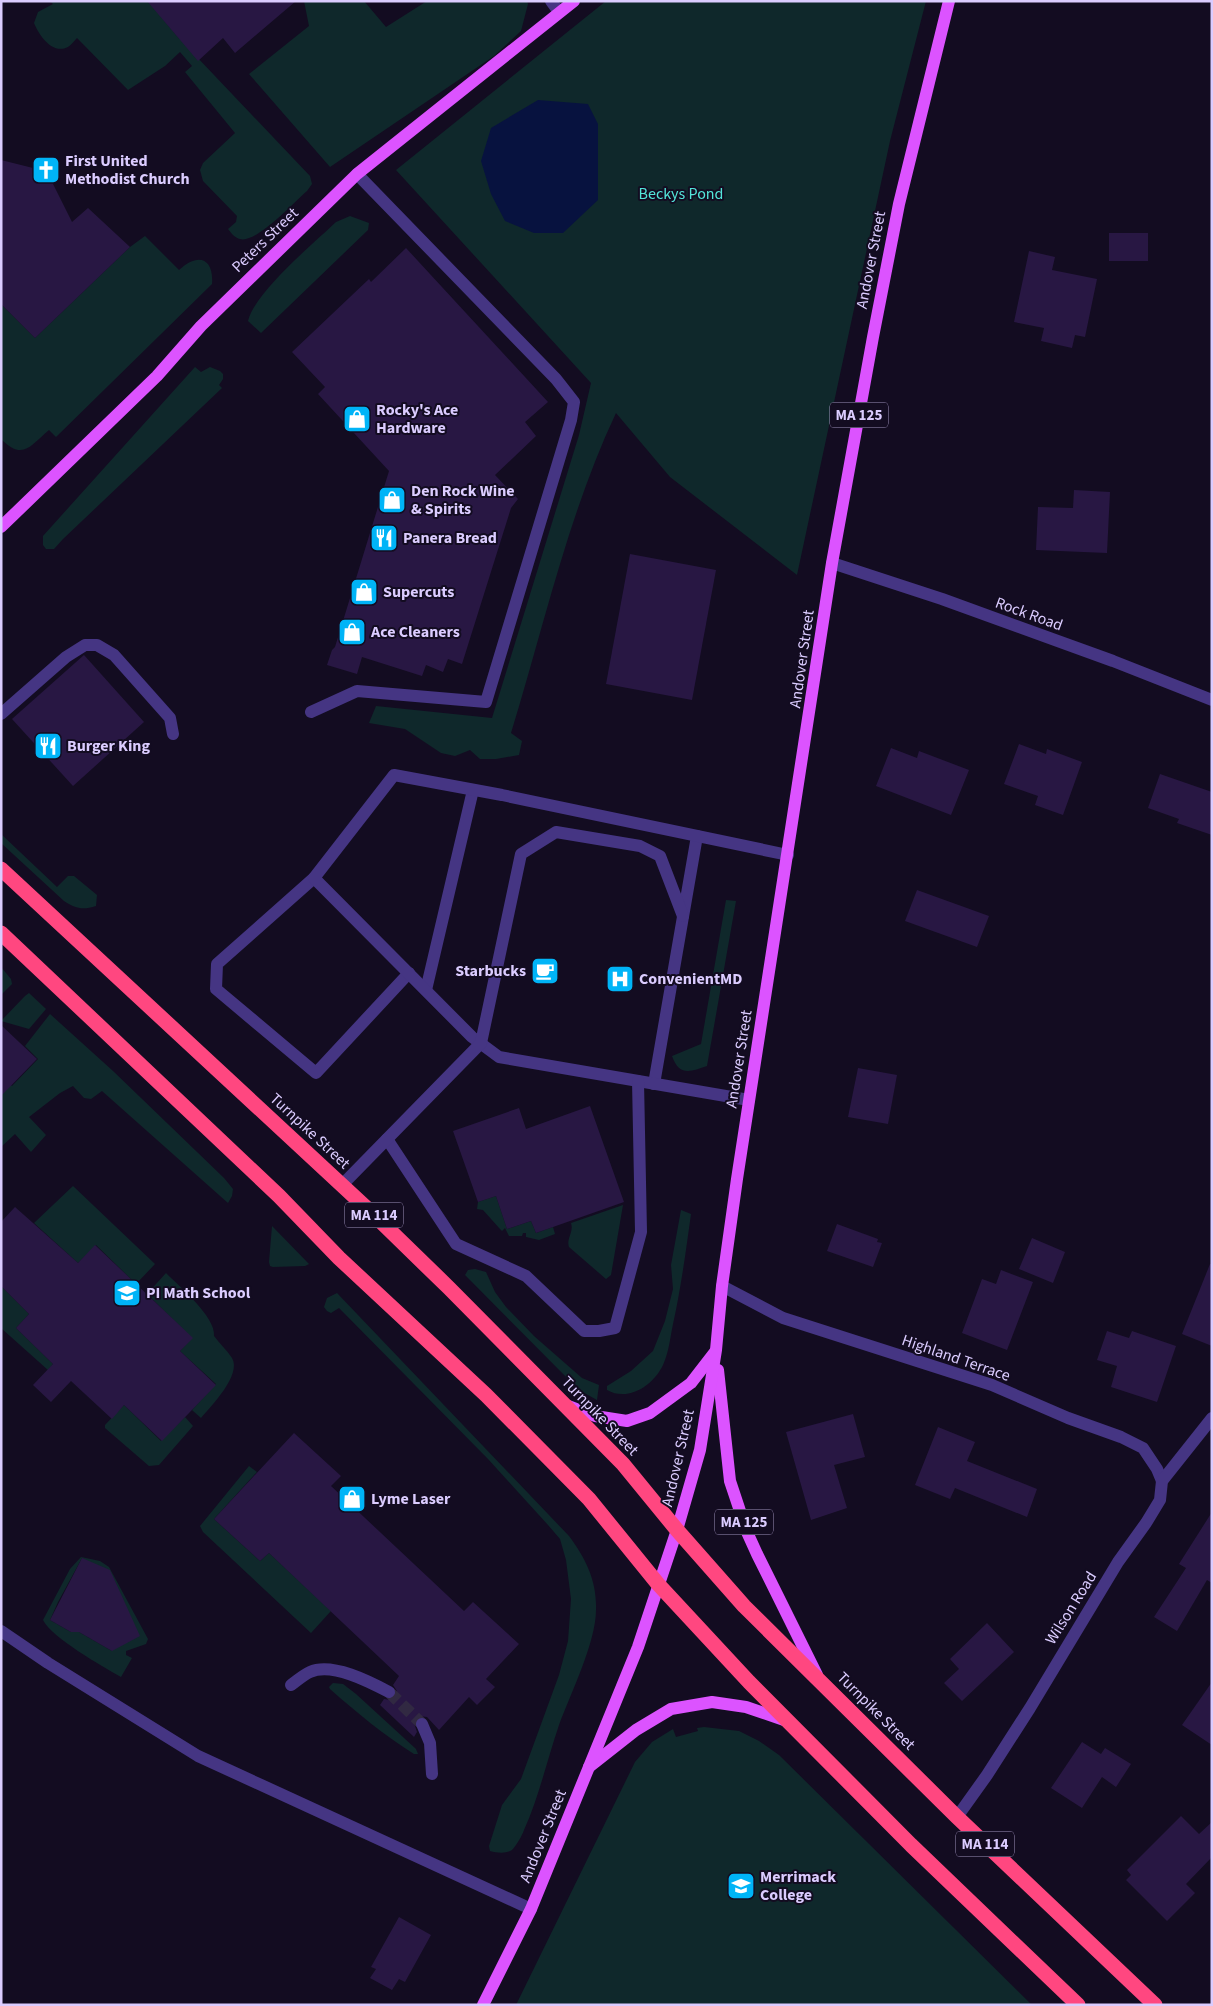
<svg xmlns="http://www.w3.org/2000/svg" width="1213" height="2006" font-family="'Source Sans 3',sans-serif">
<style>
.green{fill:#0f282b;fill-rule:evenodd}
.water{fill:#07123f}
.building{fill:#281743}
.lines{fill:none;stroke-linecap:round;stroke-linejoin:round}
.minor-tunnel{stroke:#312942;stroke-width:12;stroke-dasharray:12 6;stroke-linecap:butt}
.minor{stroke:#453583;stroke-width:12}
.major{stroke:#dc53ff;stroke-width:12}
.highway{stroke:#ff4780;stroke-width:15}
.labels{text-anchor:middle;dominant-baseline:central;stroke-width:4;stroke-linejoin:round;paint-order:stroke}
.shield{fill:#130c21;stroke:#9f92bc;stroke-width:1}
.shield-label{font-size:15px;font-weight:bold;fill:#dbccff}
.poi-label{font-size:16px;font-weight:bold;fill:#dbccff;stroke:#130c21;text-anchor:start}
.park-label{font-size:16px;fill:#53e4d9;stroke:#130c21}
.street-label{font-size:16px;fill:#dbccff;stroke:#130c21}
</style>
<rect width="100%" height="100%" fill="#130c21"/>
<g class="green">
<path d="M50,1H148L177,36L310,176L312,184L307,191C294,202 256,244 240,239C235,238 231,233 228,229L236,222L237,216L203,181L200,170L203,163L235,133L185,72L192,66L180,52L165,66L128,90L77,38C74,41 71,45 68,47C52,55 39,35 34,23L38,12L53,4Z"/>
<polygon points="304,1 364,1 386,27 427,1 527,1 528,4 521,31 494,56 330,167 249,74 309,26"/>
<path d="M606,1H926L890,141L797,575L670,477L616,413C568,515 544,626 511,733L522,741L519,755L496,759H480L470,750L455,756L441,753L405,729L369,723L376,706L492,718L579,435L591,383L396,170Z"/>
<path d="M350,216L369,223L368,230L261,333L248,321C255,292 313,244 336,222Z"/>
<path d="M145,236L179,270C198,252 214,258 212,284L56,437L49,430C30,446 23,461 1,439V304L35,338L130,247Z"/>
<polygon points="195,367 201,372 210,367 220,371 223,374 223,379 219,385 222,388 63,539 54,549 46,549 43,545 43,536"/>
<path d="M1,834L57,887L68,876H74L97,895L96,906C83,910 76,909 64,901L1,843Z"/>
<path d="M726,900L736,901L707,1066C690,1072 679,1076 672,1056L701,1044Z"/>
<polygon points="1,967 11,979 12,984 1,995"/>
<polygon points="29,993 46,1009 29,1029 1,1021 25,996"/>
<polygon points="50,1014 113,1071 224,1178 233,1189 232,1196 228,1203 102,1091 91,1099 84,1098 73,1086 60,1093 29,1117 46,1135 31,1152 15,1134 1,1147 1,1076 12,1086 38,1059 25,1046"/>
<polygon points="73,1186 155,1264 136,1284 96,1245 78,1263 34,1223"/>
<polygon points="496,1196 507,1229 531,1221 536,1233 553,1227 555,1234 539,1240 526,1237 526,1233 523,1233 522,1236 509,1236 505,1228 502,1231 500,1229 483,1210 477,1209 478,1202"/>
<path d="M623,1205L611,1275L606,1279L569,1247C566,1239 574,1232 571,1223Z"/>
<path d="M681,1210L691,1214C686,1250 681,1288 673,1324C670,1338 669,1352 663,1365C653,1386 628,1402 607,1390V1386L631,1371L653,1351L665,1321L673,1289L671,1265Z"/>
<polygon points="272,1226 309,1264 305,1266 273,1267 270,1266 269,1262"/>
<polygon points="475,1269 486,1272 495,1292 506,1307 534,1336 582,1378 599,1385 597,1400 579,1390 465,1275 468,1270"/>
<path d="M166,1273C179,1286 216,1317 214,1336C219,1343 227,1350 232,1358C242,1375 211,1406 201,1418L192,1410L216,1384L180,1351L192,1338L147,1294Z"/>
<polygon points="1,1286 29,1314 16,1328 53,1364 48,1370 1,1328"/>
<path d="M337,1293L569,1536C586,1559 597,1581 596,1610C596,1642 571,1693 559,1725C547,1760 539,1797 524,1830C522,1836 516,1846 512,1850C506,1854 497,1853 490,1851L489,1846L502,1805L521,1779L559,1675L568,1641L571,1599L566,1560L560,1539L548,1525L488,1459L339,1308L331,1313L327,1311L324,1307L327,1298Z"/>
<polygon points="124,1405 161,1441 185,1417 193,1426 159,1465 149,1466 105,1428 105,1425"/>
<polygon points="249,1466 257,1472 214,1519 260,1561 269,1553 331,1611 311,1633 203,1532 200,1526"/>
<path d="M81,1557L100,1561L109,1567L148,1639L146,1644L126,1651V1655L132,1658L121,1677C102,1666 52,1638 43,1620L70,1569ZM82,1558L112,1651L79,1632H71L50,1620L58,1602Z"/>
<path d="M333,1683L343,1684L356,1694L416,1749L418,1754H414C384,1735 357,1713 330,1689L329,1687Z"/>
<polygon points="704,1727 739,1731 759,1741 779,1755 1032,2005 516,2005 635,1762 652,1742 673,1729 676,1737 698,1731 697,1728"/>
</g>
<polygon class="water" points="538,100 588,104 598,124 598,200 563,233 534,233 505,221 491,194 481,161 491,128"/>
<g class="building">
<polygon points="147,1 296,1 235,53 223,38 198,61"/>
<polygon points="1,160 41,170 41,179 51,180 72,222 88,208 130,247 35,338 1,304"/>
<rect x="1109" y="233" width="39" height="28"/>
<polygon points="406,248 548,402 525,422 536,436 495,475 518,499 511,508 462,664 448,659 443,672 426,665 422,676 362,657 357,674 327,665 332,650 335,647 389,471 318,394 325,387 292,352 369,279 371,282"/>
<polygon points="1029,251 1055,257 1052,270 1097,279 1085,337 1075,335 1072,348 1041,341 1044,328 1014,322"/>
<polygon points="1074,490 1110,492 1107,553 1036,550 1038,507 1073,508"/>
<polygon points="630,554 716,570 692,700 606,684"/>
<polygon points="84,655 144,722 73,786 12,719"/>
<polygon points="1019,744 1046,754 1047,749 1082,762 1063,815 1035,805 1038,796 1004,784"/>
<polygon points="891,748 917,758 919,751 969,770 951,815 876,786"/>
<polygon points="1160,774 1212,792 1212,835 1177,823 1179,819 1148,808"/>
<polygon points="917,890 989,916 977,947 905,921"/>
<polygon points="1,1025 37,1059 1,1096"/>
<polygon points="858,1068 897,1075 888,1124 848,1117"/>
<polygon points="590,1106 624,1202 536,1233 531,1221 507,1229 496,1196 478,1202 453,1131 519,1108 526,1129"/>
<polygon points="15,1207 78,1263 95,1245 193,1338 180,1351 216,1385 162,1441 124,1405 112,1419 71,1381 51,1402 33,1385 53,1364 16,1328 29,1314 1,1286 1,1222"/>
<polygon points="837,1224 878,1239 877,1242 882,1243 873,1267 827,1251"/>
<polygon points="1032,1238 1065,1252 1053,1283 1019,1269"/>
<polygon points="1210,1264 1212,1264 1212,1346 1182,1334"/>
<polygon points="1001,1270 1033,1282 1007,1350 962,1333 982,1279 996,1284"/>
<polygon points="1107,1331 1129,1338 1132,1331 1176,1346 1157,1402 1111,1387 1117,1366 1097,1360"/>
<polygon points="853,1414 865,1457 834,1465 847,1508 811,1520 786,1432"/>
<polygon points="938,1427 975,1442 967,1461 1037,1489 1027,1517 955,1488 950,1499 915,1485"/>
<polygon points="294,1433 341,1476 331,1486 464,1611 473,1602 519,1644 486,1679 495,1687 477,1705 469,1697 439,1730 427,1717 419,1716 414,1723 417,1732 414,1737 380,1705 384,1699 390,1700 396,1696 397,1691 393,1685 399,1676 269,1553 260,1561 214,1519"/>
<polygon points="1212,1512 1212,1583 1207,1580 1177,1631 1154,1617 1186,1568 1179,1564"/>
<polygon points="82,1558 110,1570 140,1636 112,1651 79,1632 71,1632 50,1620"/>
<polygon points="987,1623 1014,1652 962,1701 944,1683 959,1669 950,1659"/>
<polygon points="1212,1682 1212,1745 1182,1725"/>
<polygon points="1082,1742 1101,1754 1105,1748 1131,1764 1116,1787 1102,1777 1082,1808 1051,1788"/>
<polygon points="1181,1816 1199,1834 1212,1822 1212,1857 1186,1884 1195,1893 1167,1921 1126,1880 1131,1875 1127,1870"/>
<polygon points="399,1917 431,1935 405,1982 399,1979 392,1990 370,1978 376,1969 371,1967"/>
</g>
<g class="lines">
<polyline class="minor-tunnel" points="389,1692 422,1724"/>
<g class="minor">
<polyline points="551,1 559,12"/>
<polyline points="832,563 942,599 1113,661 1212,700"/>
<polyline points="311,712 357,691 486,702 571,420 574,402 556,379 357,174"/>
<polyline points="1,714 66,657 85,645 97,645 114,655 170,718 173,734"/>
<polyline points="314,878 217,964 216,989 316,1073 409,973"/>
<polyline points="426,990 473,790"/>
<polyline points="654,1084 697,836"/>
<polyline points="749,1100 499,1057 472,1037 314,878 394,775 502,795 788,855"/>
<polyline points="387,1139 456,1244 526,1276 584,1331 599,1331 615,1328 641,1232 638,1081"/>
<polyline points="342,1185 481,1043 521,854 556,832 640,846 660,856 683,916"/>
<polyline points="722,1286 783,1318 992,1385 1068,1418 1121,1437 1143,1448 1157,1469 1162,1481"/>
<polyline points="1,1631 48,1663 198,1756 531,1909"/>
<path d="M291,1685C297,1681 303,1675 310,1672C332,1662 370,1682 389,1692"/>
<polyline points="422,1724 430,1743 432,1774"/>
<polyline points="957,1817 987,1775 1030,1708 1118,1562 1146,1523 1160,1500 1162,1481 1212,1418"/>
</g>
<g class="major">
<polyline points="1,527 157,376 201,326 357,174 574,1"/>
<polyline points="718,1370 730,1481 747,1532 757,1554 817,1675"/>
<polyline points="566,1405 595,1416 627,1421 650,1413 691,1383 715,1352"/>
<polyline points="589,1767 636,1730 671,1709 712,1702 746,1707 787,1721"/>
<polyline points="483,2005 531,1909 638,1647 677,1530 700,1450 716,1350 722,1286 737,1179 832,563 873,337 899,204 949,1"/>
</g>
<g class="highway">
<polyline points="1,869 373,1214 449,1288 623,1464 677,1530 744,1606 957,1817 1155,2005"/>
<polyline points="1,933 279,1196 339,1258 486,1395 589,1499 658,1584 749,1682 911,1845 1078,2005"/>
</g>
</g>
<defs>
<symbol id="church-square" viewBox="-11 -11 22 22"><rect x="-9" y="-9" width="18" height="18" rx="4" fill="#00b4f7" stroke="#130c21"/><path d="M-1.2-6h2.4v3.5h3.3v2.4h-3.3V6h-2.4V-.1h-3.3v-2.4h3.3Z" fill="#fff"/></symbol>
<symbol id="shop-square" viewBox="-11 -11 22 22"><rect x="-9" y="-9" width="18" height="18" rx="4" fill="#00b4f7" stroke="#130c21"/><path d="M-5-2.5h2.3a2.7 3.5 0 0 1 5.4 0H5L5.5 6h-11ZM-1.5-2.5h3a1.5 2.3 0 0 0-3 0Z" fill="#fff"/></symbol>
<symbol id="restaurant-square" viewBox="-11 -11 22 22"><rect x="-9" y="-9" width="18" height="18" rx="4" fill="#00b4f7" stroke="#130c21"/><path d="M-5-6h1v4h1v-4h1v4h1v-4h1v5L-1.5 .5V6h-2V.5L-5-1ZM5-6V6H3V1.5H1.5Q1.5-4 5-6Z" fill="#fff"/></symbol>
<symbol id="cafe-square" viewBox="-11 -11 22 22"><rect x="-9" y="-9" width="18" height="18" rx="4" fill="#00b4f7" stroke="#130c21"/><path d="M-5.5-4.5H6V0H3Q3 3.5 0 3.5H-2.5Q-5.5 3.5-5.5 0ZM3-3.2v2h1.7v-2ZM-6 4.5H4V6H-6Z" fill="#fff"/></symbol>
<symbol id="hospital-square" viewBox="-11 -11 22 22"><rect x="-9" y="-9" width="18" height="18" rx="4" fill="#00b4f7" stroke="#130c21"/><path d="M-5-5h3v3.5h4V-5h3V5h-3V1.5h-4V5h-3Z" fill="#fff"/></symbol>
<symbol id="school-square" viewBox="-11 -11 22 22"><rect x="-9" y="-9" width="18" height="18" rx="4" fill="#00b4f7" stroke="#130c21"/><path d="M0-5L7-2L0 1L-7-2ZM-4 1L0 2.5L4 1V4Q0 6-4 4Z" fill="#fff"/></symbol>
<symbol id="university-square" viewBox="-11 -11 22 22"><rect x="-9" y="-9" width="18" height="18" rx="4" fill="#00b4f7" stroke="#130c21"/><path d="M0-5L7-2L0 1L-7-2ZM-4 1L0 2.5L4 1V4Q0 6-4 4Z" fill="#fff"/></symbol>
</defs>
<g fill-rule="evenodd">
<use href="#church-square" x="30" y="154" width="32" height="32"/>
<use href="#shop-square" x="341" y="403" width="32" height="32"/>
<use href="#shop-square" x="376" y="484" width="32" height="32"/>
<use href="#restaurant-square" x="368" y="522" width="32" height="32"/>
<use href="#shop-square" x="348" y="576" width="32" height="32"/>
<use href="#shop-square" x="336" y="616" width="32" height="32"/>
<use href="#restaurant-square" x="32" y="730" width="32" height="32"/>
<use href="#cafe-square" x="529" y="955" width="32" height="32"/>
<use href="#hospital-square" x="604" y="963" width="32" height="32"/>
<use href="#school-square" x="111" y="1277" width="32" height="32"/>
<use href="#shop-square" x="336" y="1483" width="32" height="32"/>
<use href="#university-square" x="725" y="1870" width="32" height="32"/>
</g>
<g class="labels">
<g class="shield">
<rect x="830" y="402.5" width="58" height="25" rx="4"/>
<rect x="345" y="1202.5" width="58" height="25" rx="4"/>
<rect x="715" y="1509.5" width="58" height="25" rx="4"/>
<rect x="956" y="1831.5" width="58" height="25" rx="4"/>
</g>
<g class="shield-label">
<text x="859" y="415">MA 125</text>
<text x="374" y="1215">MA 114</text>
<text x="744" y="1522">MA 125</text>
<text x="985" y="1844">MA 114</text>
</g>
<g class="poi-label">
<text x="65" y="161">First United<tspan x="65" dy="18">Methodist Church</tspan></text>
<text x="376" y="410">Rocky's Ace<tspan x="376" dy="18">Hardware</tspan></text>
<text x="411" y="491">Den Rock Wine<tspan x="411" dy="18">&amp; Spirits</tspan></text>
<text x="403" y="538">Panera Bread</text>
<text x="383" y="592">Supercuts</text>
<text x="371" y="632">Ace Cleaners</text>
<text x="67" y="746">Burger King</text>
<text x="526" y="971" text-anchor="end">Starbucks</text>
<text x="639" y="979">ConvenientMD</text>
<text x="146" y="1293">PI Math School</text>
<text x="371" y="1499">Lyme Laser</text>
<text x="760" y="1877">Merrimack<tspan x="760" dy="18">College</tspan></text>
</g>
<g class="park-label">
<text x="681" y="194">Beckys Pond</text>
</g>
<g class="street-label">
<text transform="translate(265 240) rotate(-44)">Peters Street</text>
<text transform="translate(871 260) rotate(-79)">Andover Street</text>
<text transform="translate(1029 614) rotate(20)">Rock Road</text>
<text transform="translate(802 659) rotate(-82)">Andover Street</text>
<text transform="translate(739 1059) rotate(-81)">Andover Street</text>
<text transform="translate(310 1131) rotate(43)">Turnpike Street</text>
<text transform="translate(956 1358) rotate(19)">Highland Terrace</text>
<text transform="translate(600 1416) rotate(46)">Turnpike Street</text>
<text transform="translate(678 1458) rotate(-77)">Andover Street</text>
<text transform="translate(1071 1608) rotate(-58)">Wilson Road</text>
<text transform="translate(876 1711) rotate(45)">Turnpike Street</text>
<text transform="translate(543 1836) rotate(-68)">Andover Street</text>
</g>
</g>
<rect width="1213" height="2006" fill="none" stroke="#dbccff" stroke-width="5"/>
</svg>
